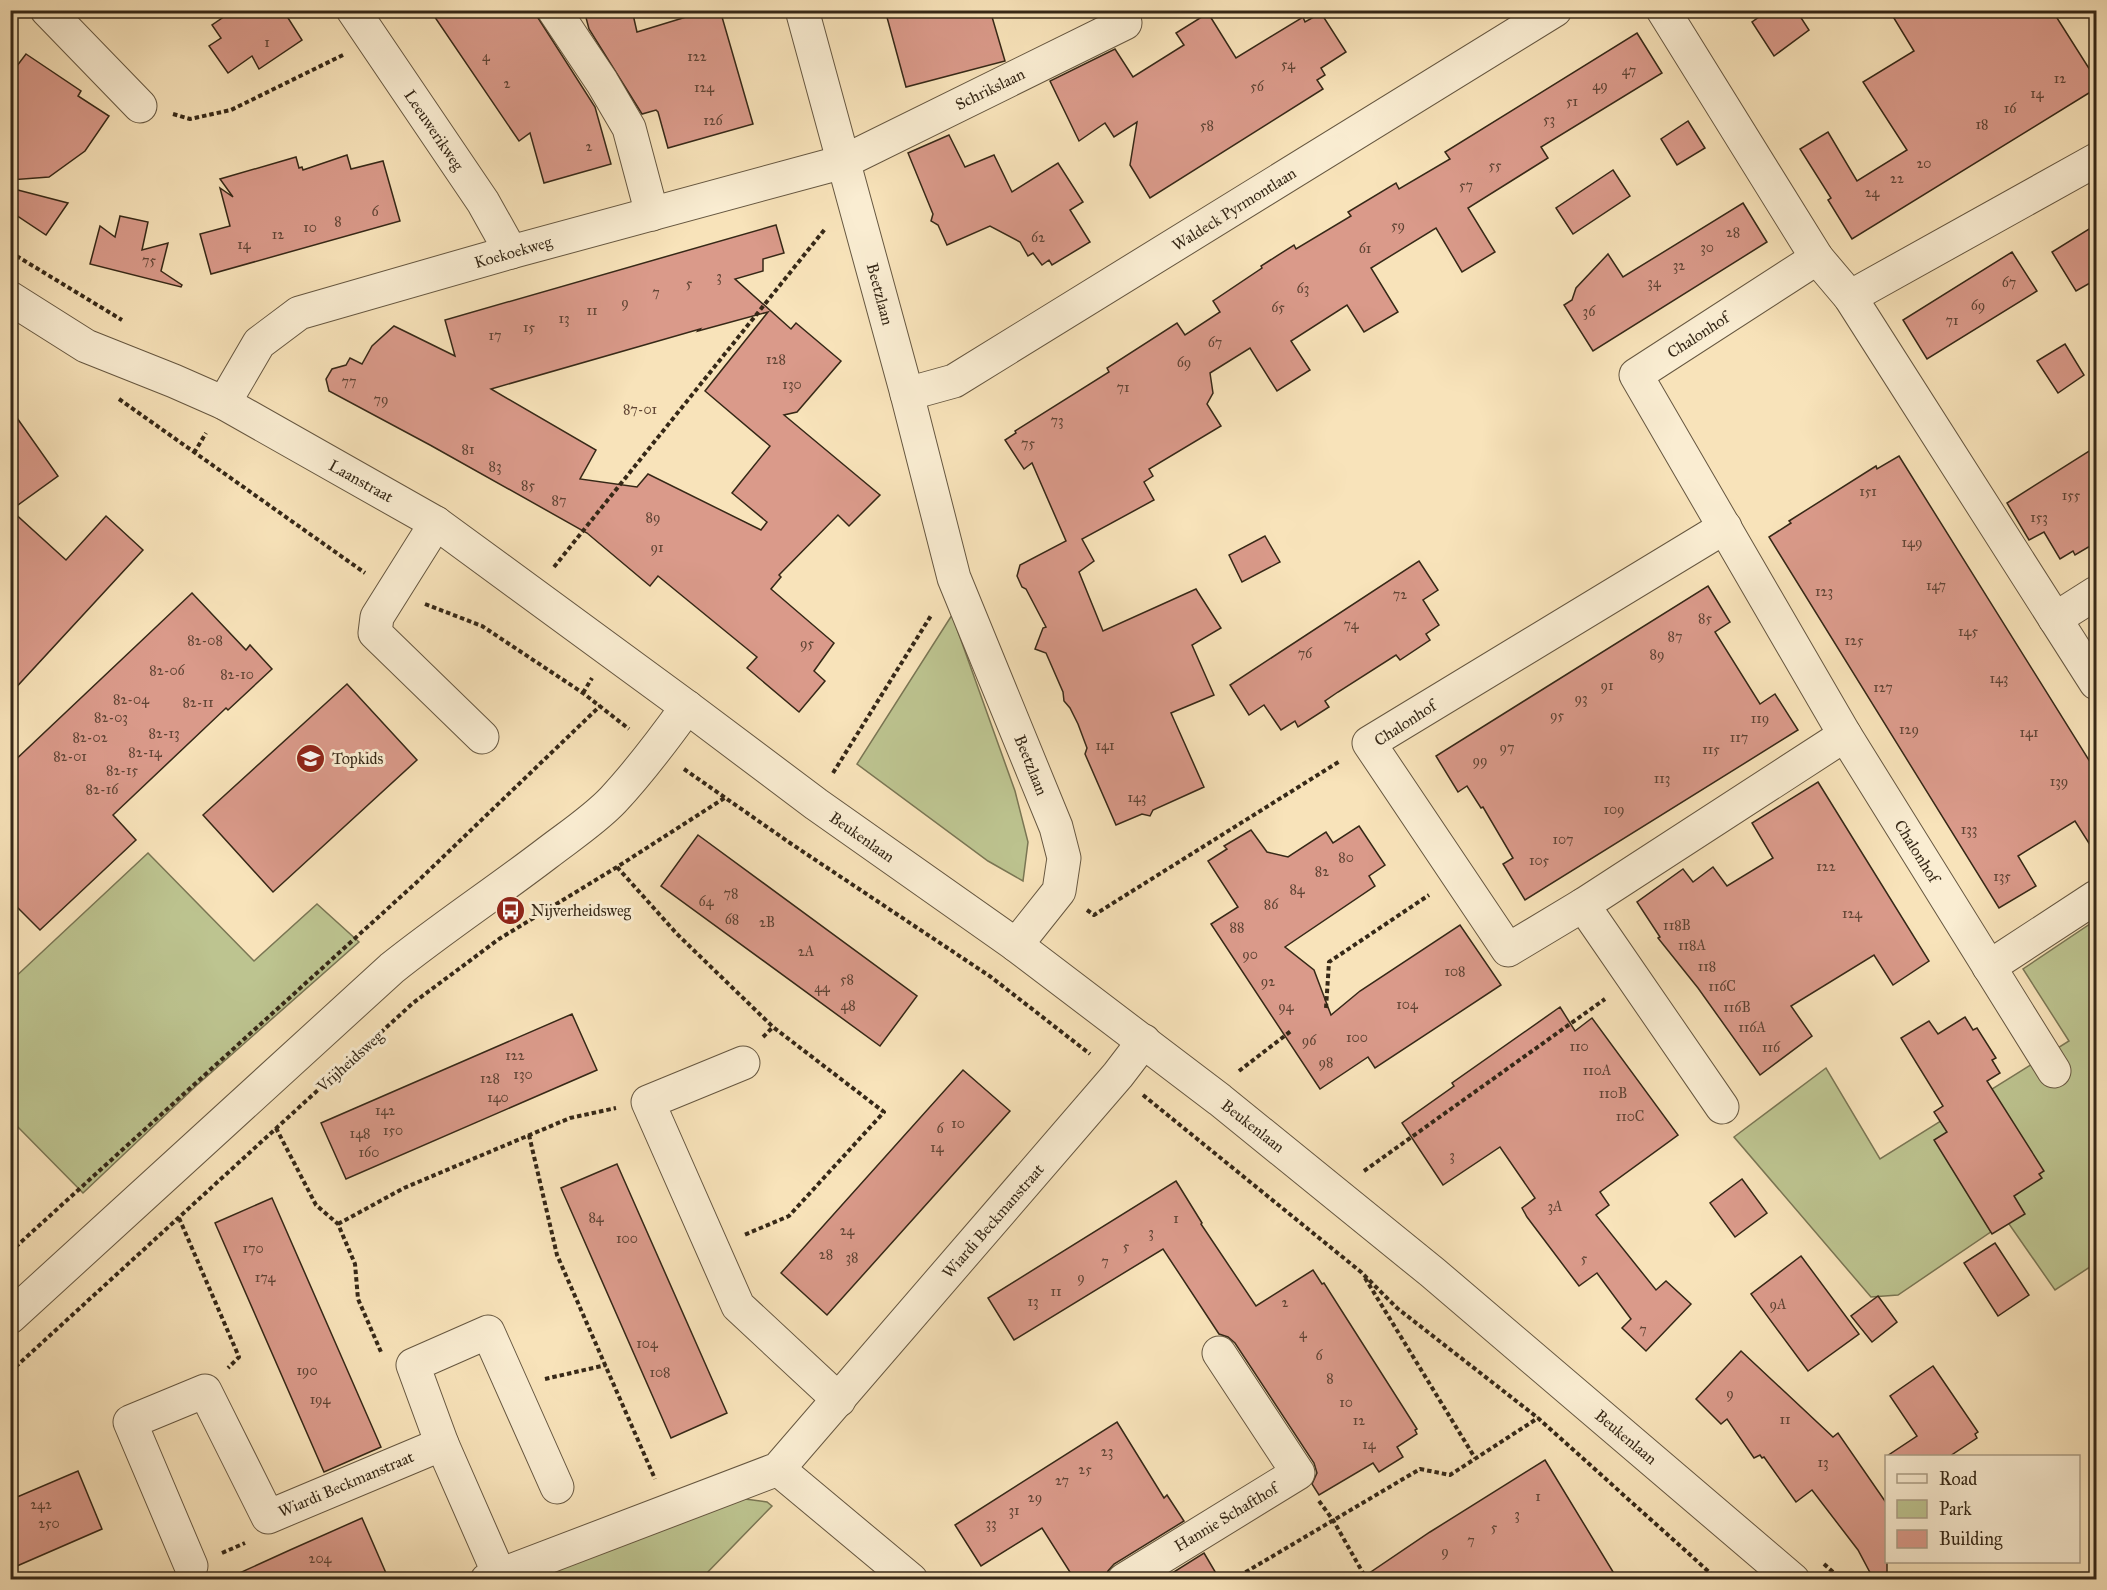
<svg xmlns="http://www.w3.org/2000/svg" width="2107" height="1590" font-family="'IM FELL Great Primer',serif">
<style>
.green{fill:#bdc490;stroke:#7a7654;stroke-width:1.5}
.building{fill:#da9a8a;stroke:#362817;stroke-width:1.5;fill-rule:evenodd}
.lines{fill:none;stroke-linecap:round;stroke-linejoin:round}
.minor-casing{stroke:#665740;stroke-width:35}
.path{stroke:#362817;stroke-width:4;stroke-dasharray:4.5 3;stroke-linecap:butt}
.minor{stroke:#faedd2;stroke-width:33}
.labels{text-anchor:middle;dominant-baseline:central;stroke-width:6;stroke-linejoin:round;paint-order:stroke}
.number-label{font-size:14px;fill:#5f4434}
.street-label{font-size:16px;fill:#362817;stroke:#faedd2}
.poi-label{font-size:16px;fill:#362817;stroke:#faedd2;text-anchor:start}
</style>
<rect width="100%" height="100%" fill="#f8e3ba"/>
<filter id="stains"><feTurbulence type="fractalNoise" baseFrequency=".00333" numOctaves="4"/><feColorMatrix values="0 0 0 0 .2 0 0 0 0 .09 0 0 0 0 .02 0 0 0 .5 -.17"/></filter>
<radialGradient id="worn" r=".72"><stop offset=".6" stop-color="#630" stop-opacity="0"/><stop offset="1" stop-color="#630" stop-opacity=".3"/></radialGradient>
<g class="green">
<polygon points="952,615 1015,791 1028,842 1023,881 988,861 857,764"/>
<polygon points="148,853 254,961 317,904 359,942 196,1086 83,1193 11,1120 11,981"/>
<polygon points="2096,920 2096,1263 2055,1290 2007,1221 1898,1295 1871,1297 1734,1137 1826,1068 1880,1159 2069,1041 2023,969"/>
<polygon points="730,1497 767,1502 772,1506 701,1579 523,1580"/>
</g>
<g class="building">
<polygon points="234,10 283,10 302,40 259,69 252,56 228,73 209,46 221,38 212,25"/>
<polygon points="430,10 533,10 595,107 611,164 544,183 530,133 519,141"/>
<polygon points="584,10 632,10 637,32 709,10 720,10 753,124 668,148 658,112 656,110 642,114 589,29"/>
<polygon points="885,10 990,10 1005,61 906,87"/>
<polygon points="1769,10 1796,10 1809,30 1774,56 1752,22"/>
<polygon points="1889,10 2052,10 2097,81 2097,88 1852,239 1828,200 1831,198 1800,149 1828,132 1857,181 1907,150 1863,82 1914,51"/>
<polygon points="1208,13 1236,58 1303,17 1305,22 1321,13 1346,52 1321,68 1325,75 1317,80 1323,89 1150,198 1130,165 1137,122 1114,137 1105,123 1079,141 1050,81 1115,49 1133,77 1184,45 1176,33"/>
<polygon points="1637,33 1662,73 1541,147 1548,158 1468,208 1495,252 1462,272 1436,228 1371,268 1398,312 1364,332 1347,305 1291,341 1310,370 1277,391 1250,348 1210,373 1213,393 1207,404 1221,426 1149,469 1153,476 1144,482 1154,500 1082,539 1094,561 1079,572 1103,631 1196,589 1221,628 1192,645 1214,695 1171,713 1204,787 1153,810 1150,816 1142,814 1116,825 1085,754 1087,748 1078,724 1070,708 1064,701 1063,692 1046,653 1035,649 1043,628 1046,627 1026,589 1022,587 1017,576 1020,565 1066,541 1032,463 1024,469 1005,440 1016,433 1015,431 1109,372 1107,368 1177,323 1185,335 1220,312 1213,301 1262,268 1261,266 1294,245 1296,249 1351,216 1348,212 1396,183 1399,189 1450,159 1445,152"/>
<polygon points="26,54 81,91 78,96 109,116 85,151 49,177 10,180 10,75"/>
<polygon points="1688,121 1705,148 1677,165 1661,139"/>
<polygon points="949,135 965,167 994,155 1012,192 1058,163 1083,202 1070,210 1090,242 1052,265 1049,260 1042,265 1033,253 1028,256 1020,242 990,226 947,245 938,225 931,221 933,214 908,153"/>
<polygon points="347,155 351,169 383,161 400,221 211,274 200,234 230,226 220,188 233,197 220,179 296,157 299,168 302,167 303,170"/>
<polygon points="1613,170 1630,196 1573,234 1556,208"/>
<polygon points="10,188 68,203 46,235 10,211"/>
<polygon points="1743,203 1767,242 1593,351 1564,305 1572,300 1576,288 1608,254 1623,277"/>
<polygon points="120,216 148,222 142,250 168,243 161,271 182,285 181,287 90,264 100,226 115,237"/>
<polygon points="2097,224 2097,279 2076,291 2052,252"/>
<path d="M776,225L784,253L763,259V271L735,279L791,329L796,323L841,361L797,412L784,415L880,495L849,526L838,515L779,575L781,577L771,589L834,643L814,671L825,681L799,712L747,668L757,657L658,576L650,586L587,533L430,445L329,391L326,379L332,369L346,365L350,358L362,364L372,346L394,326L455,356L445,320ZM768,312L705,391L770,446L732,493L767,522L761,530L648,474L637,487L580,479L596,450L491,389L700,329L698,331Z"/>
<polygon points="2012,252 2037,291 1927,359 1903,320"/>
<polygon points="2065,344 2084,375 2058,393 2037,361"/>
<polygon points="10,408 58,476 11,510 66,560 106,516 143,550 10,694"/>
<polygon points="2097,446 2097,542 2075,555 2073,551 2060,559 2044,532 2029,540 2007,503"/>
<polygon points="1899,456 2097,773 2097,856 2075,821 2018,856 2036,886 1999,908 1769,537 1791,523 1789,521 1876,466 1877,469"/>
<polygon points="1265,536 1280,562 1242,582 1229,555"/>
<polygon points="1419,561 1438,590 1423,600 1439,625 1426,634 1430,640 1400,660 1396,655 1338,692 1325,701 1329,707 1298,727 1295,721 1281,730 1264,705 1249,715 1230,685"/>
<polygon points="1708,586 1730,622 1715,632 1760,704 1775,694 1798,730 1525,900 1503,864 1513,858 1483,807 1481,808 1467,786 1458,792 1436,756"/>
<polygon points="192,593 246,650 250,645 272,669 228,710 226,708 113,815 136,840 40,930 10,900 10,765"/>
<polygon points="347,684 417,760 273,892 203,815"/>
<polygon points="1818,782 1929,961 1893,985 1874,955 1791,1006 1812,1036 1760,1075 1698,988 1658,938 1660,937 1637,902 1683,869 1693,882 1713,867 1727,886 1773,858 1752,823"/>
<polygon points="1359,826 1385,865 1369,876 1375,886 1285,947 1314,970 1331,1015 1360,991 1460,925 1501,985 1375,1068 1368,1057 1320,1089 1211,924 1238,907 1208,861 1227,849 1224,846 1251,830 1267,852 1288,857 1326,832 1333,843"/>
<polygon points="698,835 917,996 880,1046 661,886"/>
<polygon points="1560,1007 1575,1031 1592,1018 1678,1135 1600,1192 1609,1205 1596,1215 1656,1290 1666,1281 1691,1304 1646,1351 1622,1328 1631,1319 1597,1273 1579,1286 1527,1217 1522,1208 1535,1198 1500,1147 1443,1185 1402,1123 1454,1086 1452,1083"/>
<polygon points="572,1014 597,1070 346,1179 321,1123"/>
<polygon points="1965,1017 1973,1030 1977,1028 1996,1058 1992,1060 2000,1073 1987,1081 2044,1171 2039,1174 2042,1178 2014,1196 2025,1214 1992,1234 1934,1140 1947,1132 1934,1112 1943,1106 1901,1038 1929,1021 1938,1034"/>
<polygon points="963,1070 1010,1111 827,1315 781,1273"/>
<polygon points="617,1164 727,1413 671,1438 561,1188"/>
<polygon points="1742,1179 1767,1213 1735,1237 1710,1203"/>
<polygon points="1176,1181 1202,1223 1201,1224 1256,1306 1313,1270 1322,1284 1324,1283 1417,1429 1415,1430 1417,1434 1397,1447 1403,1457 1379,1472 1373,1463 1319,1495 1312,1484 1317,1473 1314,1463 1235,1343 1228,1337 1219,1334 1163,1249 1014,1340 988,1298"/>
<polygon points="272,1198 381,1447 324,1472 215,1223"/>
<polygon points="1995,1243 2029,1295 1998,1316 1964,1263"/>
<polygon points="1801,1256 1859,1334 1808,1371 1751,1294"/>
<polygon points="1878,1296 1897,1322 1872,1342 1851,1316"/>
<polygon points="1741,1351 1833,1437 1838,1433 1887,1504 1887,1580 1874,1580 1858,1550 1812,1490 1796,1502 1764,1457 1762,1458 1760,1455 1754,1458 1727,1419 1721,1424 1696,1399"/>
<polygon points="1933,1366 1978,1432 1975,1434 1977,1438 1950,1456 1887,1456 1917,1436 1890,1396"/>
<polygon points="1117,1422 1164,1498 1167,1495 1184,1521 1114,1564 1108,1571 1105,1580 1075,1580 1042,1528 981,1566 955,1525"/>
<polygon points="1545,1460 1618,1580 1359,1580 1430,1532"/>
<polygon points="78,1471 102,1529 10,1569 10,1500"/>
<polygon points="362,1518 389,1580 224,1580 290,1550"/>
<polygon points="1204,1553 1220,1580 1161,1580"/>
</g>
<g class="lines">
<defs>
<g id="minor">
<polyline points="47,10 140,106"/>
<polyline points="353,10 483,202 511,252"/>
<polyline points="554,10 602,82 629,128 652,214"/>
<polyline points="802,10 907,394 954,578 1056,827 1064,858 1059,891 1016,945"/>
<polyline points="1663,10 1817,258 1850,297 2096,683"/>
<polyline points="1817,258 1636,375 1845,735 2054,1071"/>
<polyline points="1850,297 2096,160"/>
<polyline points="10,298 86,346 174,381 224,403 436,523 687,707 816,804 1016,945 1220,1100 1432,1272 1793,1580"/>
<polyline points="907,394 954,381 1555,10"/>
<polyline points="224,403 259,343 299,313 511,252 843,162 1125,23 1122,10"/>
<polyline points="436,523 377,617 375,633 482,737"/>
<polyline points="1725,527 1369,743 1508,950 1583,905 1845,735"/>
<polyline points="2055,619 2096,593"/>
<polyline points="1583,905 1722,1107"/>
<polyline points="1989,967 2096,897"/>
<polyline points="743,1063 648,1102 738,1306 839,1400"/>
<path d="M10,1317L392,968C442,928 495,893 546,854C568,837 594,820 613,800C640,771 664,739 687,707"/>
<polyline points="778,1469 911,1580"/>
<polyline points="191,1566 130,1422 205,1391 268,1517 442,1444"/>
<polyline points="499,1574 442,1444 413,1365 488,1332 557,1487"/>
<polyline points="487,1580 778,1469 1118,1075 1144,1041"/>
<polyline points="1124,1580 1298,1473 1219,1353"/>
</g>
</defs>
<use href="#minor" class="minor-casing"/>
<g class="path">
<polyline points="173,114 190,119 231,110 343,55"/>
<polyline points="10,252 122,320"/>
<polyline points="119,399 365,573"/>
<polyline points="194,453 206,433"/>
<polyline points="554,567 825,229"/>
<polyline points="425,604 482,626 583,693 629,729"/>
<polyline points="583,693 592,678"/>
<polyline points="684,769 790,843 991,977 1090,1054"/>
<polyline points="833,773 932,614"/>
<polyline points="617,867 677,934 773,1027 884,1112 789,1216 744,1235"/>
<polyline points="1087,910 1094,915 1340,761"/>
<polyline points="1326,1008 1329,962 1429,895"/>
<polyline points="763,1037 773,1027"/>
<polyline points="1239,1071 1291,1031"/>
<polyline points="1143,1095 1361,1272 1397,1308 1538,1418 1718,1580"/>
<polyline points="276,1128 316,1205 338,1224 355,1264 358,1299 381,1352"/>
<polyline points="529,1135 557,1255 655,1479"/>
<polyline points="1364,1171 1605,999"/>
<polyline points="179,1218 239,1357 228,1368"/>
<polyline points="338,1224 404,1188 570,1118 616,1108"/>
<polyline points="10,1252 418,881 600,706"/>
<polyline points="1365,1278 1475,1458"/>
<polyline points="10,1372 413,1003 499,939 617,867 726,797"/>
<polyline points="545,1379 606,1365"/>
<polyline points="1319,1501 1333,1520 1367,1580"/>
<polyline points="222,1553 245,1543"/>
<polyline points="1824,1564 1842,1580"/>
<polyline points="1239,1576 1420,1469 1450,1475 1538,1418"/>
<polyline points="65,1580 77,1580"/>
</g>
<use href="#minor" class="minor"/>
</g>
<defs>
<symbol id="school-disc" viewBox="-11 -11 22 22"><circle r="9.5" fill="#8f2418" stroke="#faedd2"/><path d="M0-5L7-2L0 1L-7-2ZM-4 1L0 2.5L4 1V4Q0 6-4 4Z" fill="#fff"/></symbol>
<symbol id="bus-disc" viewBox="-11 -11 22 22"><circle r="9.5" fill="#8f2418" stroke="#faedd2"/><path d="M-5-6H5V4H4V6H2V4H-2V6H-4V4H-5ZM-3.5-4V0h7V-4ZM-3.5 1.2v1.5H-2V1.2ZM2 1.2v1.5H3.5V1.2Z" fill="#fff"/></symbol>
</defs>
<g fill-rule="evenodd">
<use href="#school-disc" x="294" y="742" width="33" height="33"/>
<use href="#bus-disc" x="494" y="894" width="33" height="33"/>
</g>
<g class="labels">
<g class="number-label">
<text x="267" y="42">1</text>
<text x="486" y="56">4</text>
<text x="697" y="56">122</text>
<text x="1288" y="64">54</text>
<text x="1629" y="70">47</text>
<text x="2060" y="78">12</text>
<text x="507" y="83">2</text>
<text x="1600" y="85">49</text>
<text x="1257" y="86">56</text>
<text x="704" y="87">124</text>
<text x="2037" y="93">14</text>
<text x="1572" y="101">51</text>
<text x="2010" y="108">16</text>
<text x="1549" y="119">53</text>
<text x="713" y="120">126</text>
<text x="1982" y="124">18</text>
<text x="1207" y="125">58</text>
<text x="589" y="146">2</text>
<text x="1924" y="163">20</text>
<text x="1495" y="165">55</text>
<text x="1897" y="178">22</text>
<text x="1466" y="185">57</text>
<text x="1872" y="192">24</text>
<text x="375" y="211">6</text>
<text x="338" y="221">8</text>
<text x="1398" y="225">59</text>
<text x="310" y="227">10</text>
<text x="1733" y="232">28</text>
<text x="278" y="234">12</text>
<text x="1038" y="237">62</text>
<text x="244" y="244">14</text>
<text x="1707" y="247">30</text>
<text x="1365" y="248">61</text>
<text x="149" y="260">75</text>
<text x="1679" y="265">32</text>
<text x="719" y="276">3</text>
<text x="1654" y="282">34</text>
<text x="2009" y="282">67</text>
<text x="689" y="283">5</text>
<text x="1303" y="288">63</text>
<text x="656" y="292">7</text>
<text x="625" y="302">9</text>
<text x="1978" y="305">69</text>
<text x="1278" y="307">65</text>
<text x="592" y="310">11</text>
<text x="1589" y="311">36</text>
<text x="564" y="318">13</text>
<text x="1952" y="320">71</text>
<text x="529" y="327">15</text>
<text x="495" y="335">17</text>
<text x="1215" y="342">67</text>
<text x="776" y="359">128</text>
<text x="1184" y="362">69</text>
<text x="349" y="381">77</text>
<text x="792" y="384">130</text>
<text x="1123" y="387">71</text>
<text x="381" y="399">79</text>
<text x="640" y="409">87-01</text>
<text x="1057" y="420">73</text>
<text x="1028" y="443">75</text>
<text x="468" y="449">81</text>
<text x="495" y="466">83</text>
<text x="528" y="485">85</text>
<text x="1868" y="491">151</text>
<text x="2071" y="495">155</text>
<text x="559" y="500">87</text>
<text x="653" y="517">89</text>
<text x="2039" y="517">153</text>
<text x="1912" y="542">149</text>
<text x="657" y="547">91</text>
<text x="1936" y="585">147</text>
<text x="1824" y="591">123</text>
<text x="1400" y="594">72</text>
<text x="1705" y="618">85</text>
<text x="1351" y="624">74</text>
<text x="1968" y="631">145</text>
<text x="1675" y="636">87</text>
<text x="205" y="640">82-08</text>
<text x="1854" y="640">125</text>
<text x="807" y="643">95</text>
<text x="1305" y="653">76</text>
<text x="1657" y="654">89</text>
<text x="167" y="670">82-06</text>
<text x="237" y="674">82-10</text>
<text x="1999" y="678">143</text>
<text x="1607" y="685">91</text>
<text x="1883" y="687">127</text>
<text x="1581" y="698">93</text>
<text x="131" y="699">82-04</text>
<text x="198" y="702">82-11</text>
<text x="1557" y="715">95</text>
<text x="111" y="717">82-03</text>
<text x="1760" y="718">119</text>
<text x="1909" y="729">129</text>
<text x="2029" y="732">141</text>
<text x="164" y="733">82-13</text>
<text x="90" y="737">82-02</text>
<text x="1739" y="737">117</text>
<text x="1105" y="745">141</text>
<text x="1507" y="747">97</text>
<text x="1711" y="749">115</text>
<text x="145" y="752">82-14</text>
<text x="70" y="756">82-01</text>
<text x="1480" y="760">99</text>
<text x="122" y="770">82-15</text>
<text x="1662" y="778">113</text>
<text x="2059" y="781">139</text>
<text x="102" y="789">82-16</text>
<text x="1137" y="797">143</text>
<text x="1614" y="809">109</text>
<text x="1969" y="829">133</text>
<text x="1563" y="839">107</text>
<text x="1346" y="857">80</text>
<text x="1539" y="860">105</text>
<text x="1826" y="866">122</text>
<text x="1322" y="871">82</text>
<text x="2002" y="876">135</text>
<text x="1297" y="889">84</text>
<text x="731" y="893">78</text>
<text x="706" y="901">64</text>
<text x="1271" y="904">86</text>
<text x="1852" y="913">124</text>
<text x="732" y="919">68</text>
<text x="767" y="922">2B</text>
<text x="1677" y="925">118B</text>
<text x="1237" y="927">88</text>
<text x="1692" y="945">118A</text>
<text x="806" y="951">2A</text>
<text x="1250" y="954">90</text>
<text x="1707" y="966">118</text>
<text x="1455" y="971">108</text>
<text x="847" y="979">58</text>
<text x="1268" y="981">92</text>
<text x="1722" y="986">116C</text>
<text x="822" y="987">44</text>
<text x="1407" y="1004">104</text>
<text x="848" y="1005">48</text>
<text x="1286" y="1006">94</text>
<text x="1737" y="1007">116B</text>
<text x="1752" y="1027">116A</text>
<text x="1357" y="1037">100</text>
<text x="1309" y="1040">96</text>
<text x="1579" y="1046">110</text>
<text x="1771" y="1047">116</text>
<text x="515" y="1055">122</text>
<text x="1326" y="1062">98</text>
<text x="1597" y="1070">110A</text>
<text x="523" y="1074">130</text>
<text x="490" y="1078">128</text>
<text x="1613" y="1093">110B</text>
<text x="498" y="1097">140</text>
<text x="385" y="1110">142</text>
<text x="1630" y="1116">110C</text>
<text x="958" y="1123">10</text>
<text x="940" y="1128">6</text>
<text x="393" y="1130">150</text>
<text x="360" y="1133">148</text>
<text x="937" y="1147">14</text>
<text x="369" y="1152">160</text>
<text x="1452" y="1155">3</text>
<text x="1555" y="1206">3A</text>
<text x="596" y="1217">84</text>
<text x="1176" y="1218">1</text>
<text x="847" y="1230">24</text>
<text x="1151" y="1232">3</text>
<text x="627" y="1238">100</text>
<text x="1126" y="1246">5</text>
<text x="253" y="1248">170</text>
<text x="826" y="1254">28</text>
<text x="852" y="1257">38</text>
<text x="1584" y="1258">5</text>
<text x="1105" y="1261">7</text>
<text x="265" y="1277">174</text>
<text x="1081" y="1277">9</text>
<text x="1056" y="1291">11</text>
<text x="1033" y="1301">13</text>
<text x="1285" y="1302">2</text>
<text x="1778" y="1304">9A</text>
<text x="1643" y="1329">7</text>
<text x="1303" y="1333">4</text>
<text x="647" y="1343">104</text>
<text x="1319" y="1355">6</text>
<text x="307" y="1370">190</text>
<text x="660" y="1372">108</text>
<text x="1330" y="1378">8</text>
<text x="1730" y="1393">9</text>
<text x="320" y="1399">194</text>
<text x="1346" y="1402">10</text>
<text x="1785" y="1419">11</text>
<text x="1359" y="1420">12</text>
<text x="1369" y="1444">14</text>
<text x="1107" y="1451">23</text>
<text x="1823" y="1462">13</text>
<text x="1085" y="1469">25</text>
<text x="1062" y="1480">27</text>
<text x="1538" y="1496">1</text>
<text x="1035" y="1497">29</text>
<text x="41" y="1504">242</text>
<text x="1014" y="1510">31</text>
<text x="1517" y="1514">3</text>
<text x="49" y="1523">250</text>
<text x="991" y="1523">33</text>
<text x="1494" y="1527">5</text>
<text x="1471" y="1540">7</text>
<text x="1445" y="1551">9</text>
<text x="320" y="1558">204</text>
</g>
<g class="street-label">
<text transform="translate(990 89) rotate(-26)">Schrikslaan</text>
<text transform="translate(434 130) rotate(56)">Leeuwerikweg</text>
<text transform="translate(1234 209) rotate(-32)">Waldeck Pyrmontlaan</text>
<text transform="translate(513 252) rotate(-16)">Koekoekweg</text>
<text transform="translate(880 294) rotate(75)">Beetzlaan</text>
<text transform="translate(1698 335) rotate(-33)">Chalonhof</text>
<text transform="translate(361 481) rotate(29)">Laanstraat</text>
<text transform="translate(1405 723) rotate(-33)">Chalonhof</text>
<text transform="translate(1031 765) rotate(68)">Beetzlaan</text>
<text transform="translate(862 837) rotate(35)">Beukenlaan</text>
<text transform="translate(1917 851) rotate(58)">Chalonhof</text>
<text transform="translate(350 1061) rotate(-42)">Vrijheidsweg</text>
<text transform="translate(1253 1126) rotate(38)">Beukenlaan</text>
<text transform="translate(993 1221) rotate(-49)">Wiardi Beckmanstraat</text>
<text transform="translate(1626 1437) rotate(40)">Beukenlaan</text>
<text transform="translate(346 1484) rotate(-23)">Wiardi Beckmanstraat</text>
<text transform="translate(1226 1517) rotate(-31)">Hannie Schafthof</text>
</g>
<g class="poi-label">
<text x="332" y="758">Topkids</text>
<text x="531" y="910">Nijverheidsweg</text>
</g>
</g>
<rect width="2107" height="1590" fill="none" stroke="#f8e3ba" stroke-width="36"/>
<rect x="12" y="12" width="2083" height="1566" fill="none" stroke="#362817" stroke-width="3"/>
<rect x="18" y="18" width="2071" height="1554" fill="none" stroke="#362817" stroke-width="1.5"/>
<rect x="1885" y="1455" width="195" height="108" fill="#faedd2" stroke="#ac9e87" stroke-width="1.5"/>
<rect x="1897" y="1474" width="30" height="9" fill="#faedd2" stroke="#ac9e87" stroke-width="1.5"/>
<text x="1939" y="1485" font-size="18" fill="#362817">Road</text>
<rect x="1897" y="1500" width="30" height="18" fill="#bdc490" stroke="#ac9e87" stroke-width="1.5"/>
<text x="1939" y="1515" font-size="18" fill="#362817">Park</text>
<rect x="1897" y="1530" width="30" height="18" fill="#da9a8a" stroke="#ac9e87" stroke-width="1.5"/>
<text x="1939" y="1545" font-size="18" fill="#362817">Building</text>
<rect width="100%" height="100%" filter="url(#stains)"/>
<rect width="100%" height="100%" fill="url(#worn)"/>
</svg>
